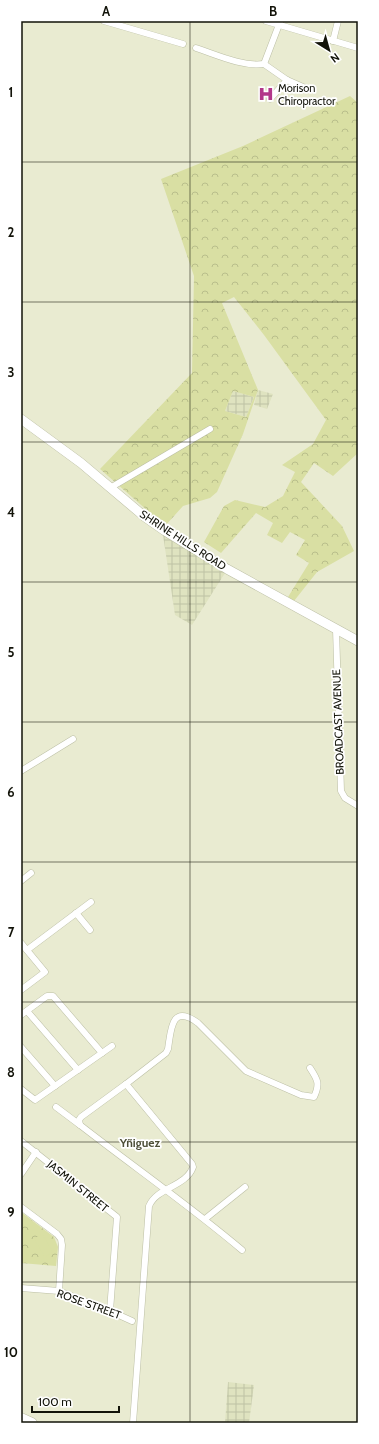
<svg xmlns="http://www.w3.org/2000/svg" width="379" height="1444" font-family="Cabin,sans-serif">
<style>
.industrial{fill:url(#industrial-grid)}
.forest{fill:url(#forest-crowns);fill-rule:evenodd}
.garden{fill:#d9dfa3}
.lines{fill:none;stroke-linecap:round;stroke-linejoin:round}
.street-casing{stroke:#bcbfa5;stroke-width:7}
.secondary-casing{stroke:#bcbfa5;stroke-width:10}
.primary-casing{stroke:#bcbfa5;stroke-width:11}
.street{stroke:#fff;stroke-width:6}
.secondary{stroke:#fff;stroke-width:9}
.primary{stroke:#fff;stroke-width:10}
.grid{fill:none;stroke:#121309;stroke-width:1;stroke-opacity:0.55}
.labels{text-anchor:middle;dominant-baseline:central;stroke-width:3.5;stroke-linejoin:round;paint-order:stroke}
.poi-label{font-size:11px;fill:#121309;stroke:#fff;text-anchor:start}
.street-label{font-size:11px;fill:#121309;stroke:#fff}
.neighbourhood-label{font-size:12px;font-weight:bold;fill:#4d4f38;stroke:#fff}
.neatline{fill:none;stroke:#121309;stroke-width:1.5}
.grid-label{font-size:13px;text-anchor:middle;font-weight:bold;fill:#121309}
</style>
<defs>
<pattern id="industrial-grid" width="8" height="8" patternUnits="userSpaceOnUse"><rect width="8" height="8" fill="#dfe3c0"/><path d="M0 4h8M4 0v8" fill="none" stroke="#bec2a4"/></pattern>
<pattern id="forest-crowns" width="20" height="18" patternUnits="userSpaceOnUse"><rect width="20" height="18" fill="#d9dfa3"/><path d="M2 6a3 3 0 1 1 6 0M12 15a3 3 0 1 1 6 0" fill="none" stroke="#b9be8b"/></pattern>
</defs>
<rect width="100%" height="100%" fill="#e9ebd1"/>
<g class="industrial">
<polygon points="258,390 273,394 267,409 254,405"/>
<polygon points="233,391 254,397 246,417 225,411"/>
<polygon points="163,535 225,573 192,625 175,615"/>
<polygon points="228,1382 254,1385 249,1423 225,1423"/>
</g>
<g class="forest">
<path d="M350,96L358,103V453L333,476L314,463L301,482L342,526L354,551L317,572L294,601L288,597L309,563L296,555L305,540L290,532L282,543L267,535L273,523L256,513L221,553L204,542L224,506L235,500L265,507L283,496L295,472L282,465L313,444L326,420L264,335L234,297L222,303L258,390L243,434L217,492L210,498L183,506L165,526L100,469L192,373L194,276L161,179L243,146ZM233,391L254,397L246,417L225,411Z"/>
<polygon points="21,1212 54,1237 58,1247 56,1266 21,1263"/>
</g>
<polygon class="garden" points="42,1234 53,1252 45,1257 34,1239"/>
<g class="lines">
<defs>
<g id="street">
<polyline points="104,21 183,44"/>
<polyline points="266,21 358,48"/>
<polyline points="333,41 338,21"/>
<path d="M196,48C217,55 243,67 264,64"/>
<polyline points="264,64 287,80 303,87"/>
<polyline points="264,64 280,22"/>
<polyline points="270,99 287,80"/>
<polyline points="110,488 210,429"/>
<polyline points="336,629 341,791 345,798 358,806"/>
<polyline points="21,771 73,739"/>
<polyline points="21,881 31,873"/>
<polyline points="76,913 90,930"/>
<polyline points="21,943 45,972 21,990"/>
<polyline points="27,950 91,902"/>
<polyline points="27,1011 78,1070"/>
<polyline points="21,1015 47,996 53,996 102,1053"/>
<polyline points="21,1047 55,1086"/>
<path d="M126,1084L192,1164L193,1167C186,1187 157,1187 149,1206L133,1423"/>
<polyline points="21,1089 35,1100 112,1046"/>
<polyline points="56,1107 80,1125"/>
<polyline points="21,1141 117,1217 110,1311"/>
<polyline points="21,1174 36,1152"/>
<polyline points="21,1207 57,1234 61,1239 62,1245 59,1291"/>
<polyline points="205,1219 245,1187"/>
<path d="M242,1250C190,1206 134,1167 80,1125L79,1120L81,1117L126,1084L166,1053L168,1049C171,1030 171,1003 198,1023L246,1071L301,1095L314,1097C320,1084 318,1080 310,1068"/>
<polyline points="21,1288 59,1291 110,1311 132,1321"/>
</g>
<polyline id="secondary" points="21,419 81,463 145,517 165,531 227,569 358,641"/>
<polyline id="primary" points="21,1418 32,1423"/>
</defs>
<use href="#street" class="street-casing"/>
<use href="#secondary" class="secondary-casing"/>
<use href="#primary" class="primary-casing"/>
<use href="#street" class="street"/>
<use href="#secondary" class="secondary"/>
<use href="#primary" class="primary"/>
</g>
<path class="grid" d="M190,21V1423M21,162H358M21,302H358M21,442H358M21,582H358M21,722H358M21,862H358M21,1002H358M21,1142H358M21,1282H358"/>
<defs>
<symbol id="hospital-bare" viewBox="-9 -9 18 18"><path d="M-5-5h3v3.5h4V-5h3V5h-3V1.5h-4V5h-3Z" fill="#b23789" stroke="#fff" stroke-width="2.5" paint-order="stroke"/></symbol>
</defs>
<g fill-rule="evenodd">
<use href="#hospital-bare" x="255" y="83" width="22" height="22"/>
</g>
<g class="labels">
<g class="poi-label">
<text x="278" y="88">Morison<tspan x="278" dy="13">Chiropractor</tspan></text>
</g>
<g class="street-label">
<text transform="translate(183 540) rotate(33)">SHRINE HILLS ROAD</text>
<text transform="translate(338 722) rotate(-92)">BROADCAST AVENUE</text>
<text transform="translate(78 1186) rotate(39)">JASMIN STREET</text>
<text transform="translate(89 1304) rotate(20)">ROSE STREET</text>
</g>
<g class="neighbourhood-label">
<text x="140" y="1142">Yñiguez</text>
</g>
</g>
<rect width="379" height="1444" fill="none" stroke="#ffffff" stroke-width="44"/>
<g transform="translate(329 50) rotate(143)" stroke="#ffffff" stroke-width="3" paint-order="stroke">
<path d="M0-3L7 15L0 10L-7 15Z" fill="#121309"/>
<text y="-6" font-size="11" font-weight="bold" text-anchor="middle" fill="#121309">N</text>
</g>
<path d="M32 1406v6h87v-6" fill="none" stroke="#121309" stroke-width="2"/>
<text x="38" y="1406" font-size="12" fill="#121309" stroke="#ffffff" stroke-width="3" paint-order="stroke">100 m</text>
<rect x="22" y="22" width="335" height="1400" class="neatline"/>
<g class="grid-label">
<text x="106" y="16">A</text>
<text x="273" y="16">B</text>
<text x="11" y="97">1</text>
<text x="11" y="237">2</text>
<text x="11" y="377">3</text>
<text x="11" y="517">4</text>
<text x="11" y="657">5</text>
<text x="11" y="797">6</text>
<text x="11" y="937">7</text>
<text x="11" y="1077">8</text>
<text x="11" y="1217">9</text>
<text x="11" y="1357">10</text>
</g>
</svg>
